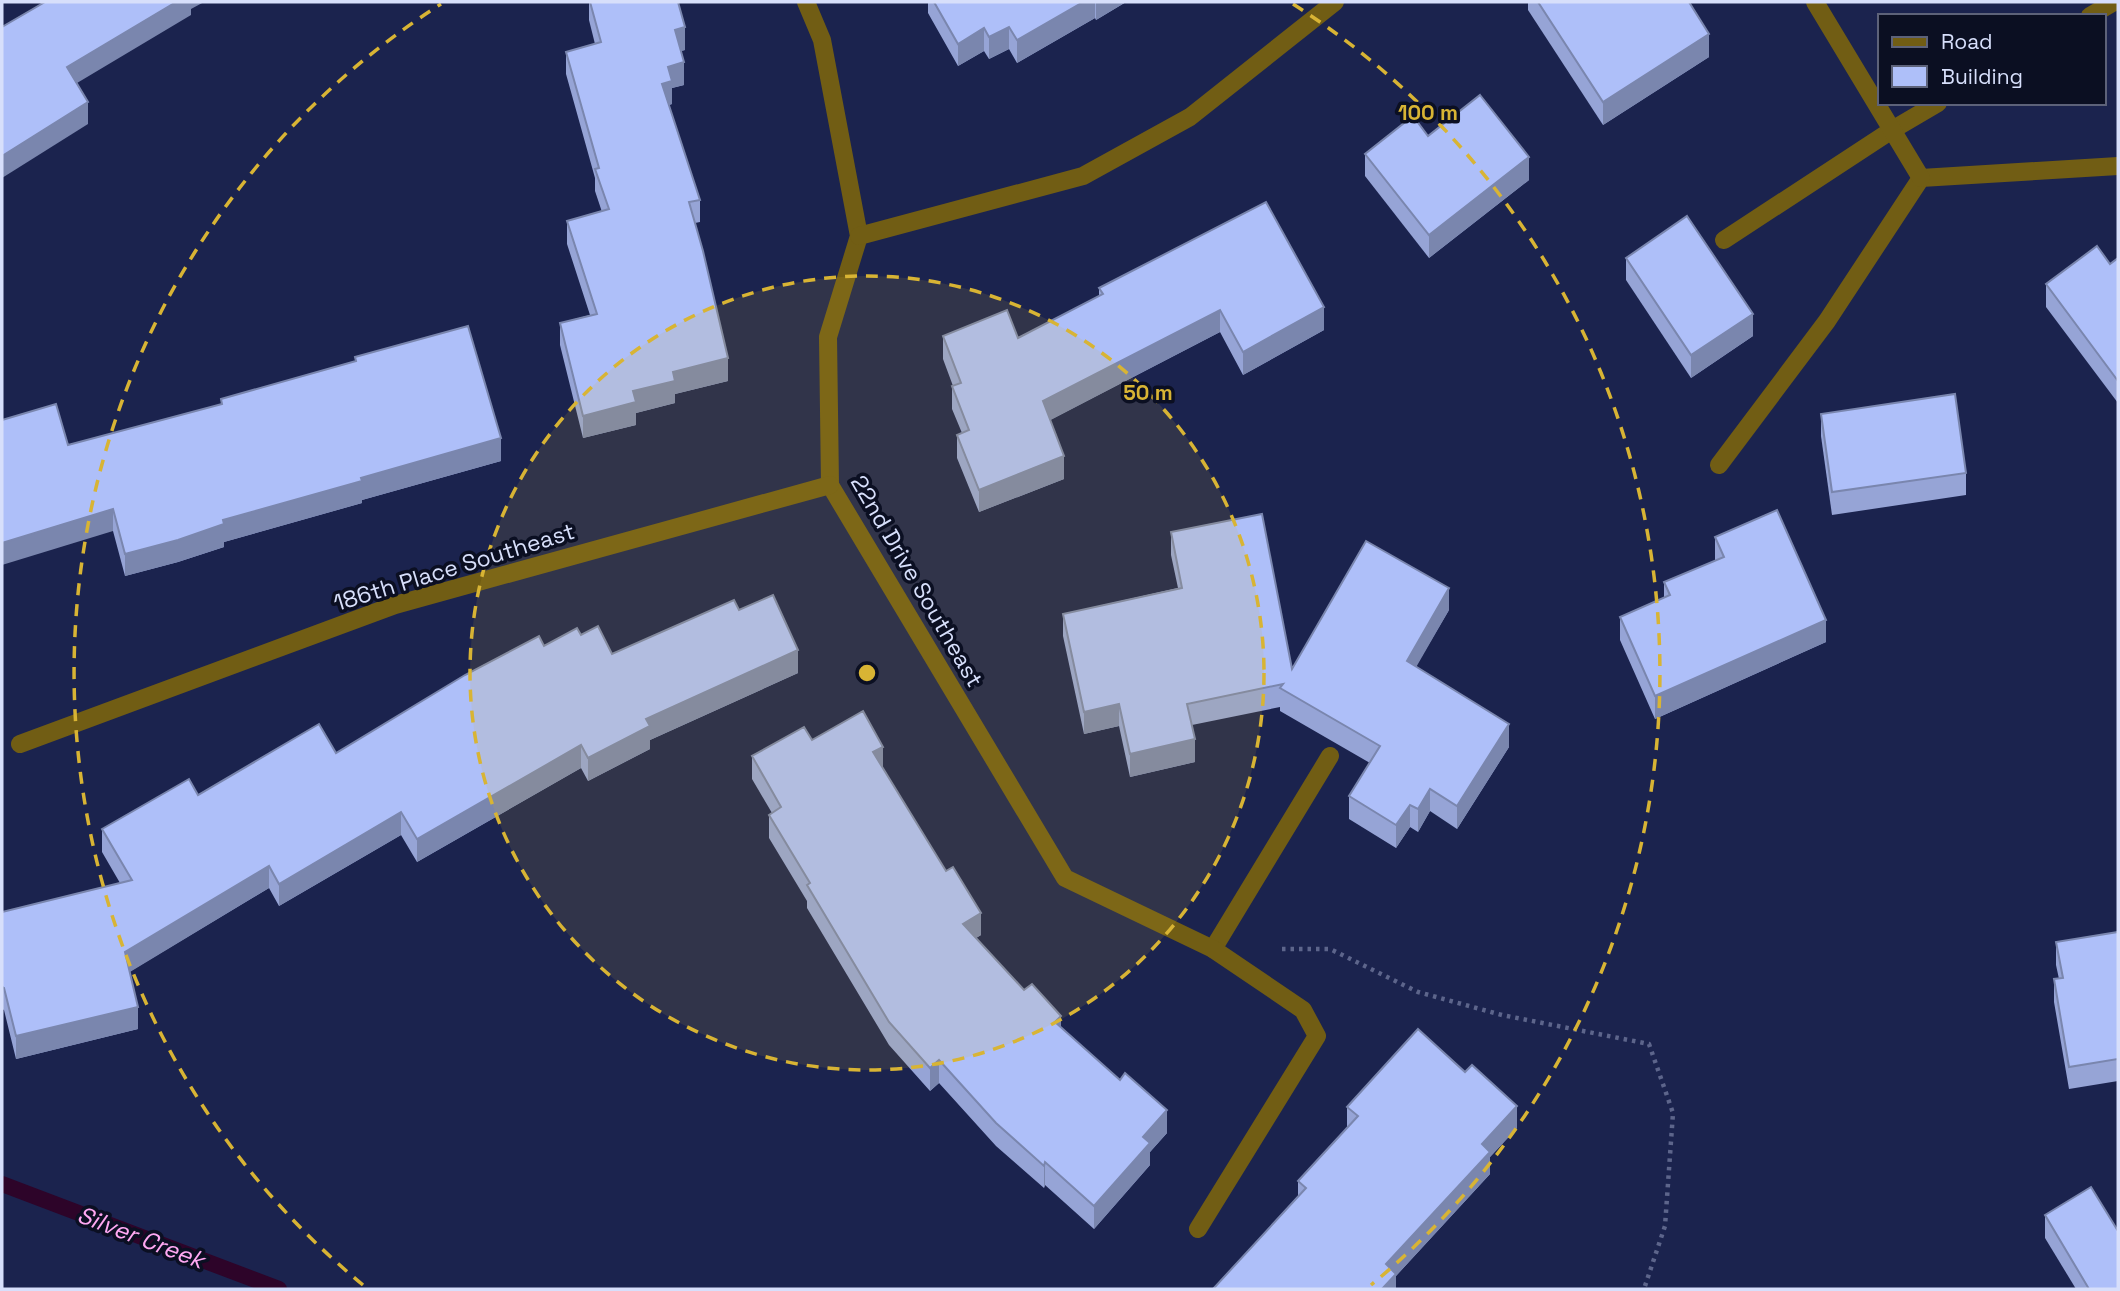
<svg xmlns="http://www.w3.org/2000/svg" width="2120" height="1291" font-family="'Space Grotesk',sans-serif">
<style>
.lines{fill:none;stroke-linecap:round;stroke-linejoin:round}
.stream{stroke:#2d0429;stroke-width:16}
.path{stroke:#5d658b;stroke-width:4.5;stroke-dasharray:3.5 5;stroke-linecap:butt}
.service{stroke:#715d14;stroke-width:18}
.minor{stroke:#715d14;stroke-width:18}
.wall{fill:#96a4d6}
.shaded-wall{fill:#7a86ae}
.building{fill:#aebff9;stroke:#7a86ae;stroke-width:2}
.ring{fill:none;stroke:#d8b434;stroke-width:3.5;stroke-dasharray:12 9}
.labels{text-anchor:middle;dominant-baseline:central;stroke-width:7;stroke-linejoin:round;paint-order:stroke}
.street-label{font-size:23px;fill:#d7dffb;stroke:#0b0f22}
.water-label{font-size:24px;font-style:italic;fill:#ffa8f2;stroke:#0b0f22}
.centre{fill:#d8b434;stroke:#0b0f22;stroke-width:3.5}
.ring-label{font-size:21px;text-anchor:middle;font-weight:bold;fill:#d8b434;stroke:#0b0f22;stroke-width:7;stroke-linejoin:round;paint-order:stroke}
</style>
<rect width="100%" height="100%" fill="#1b234e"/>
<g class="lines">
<polyline class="stream" points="2,1184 279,1289"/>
<polyline class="path" points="1282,949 1330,949 1418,992 1502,1015 1649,1044 1673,1113 1665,1226 1644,1289"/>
<g class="service">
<polyline points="2090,16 2114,2"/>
<polyline points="1724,240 1892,130 1938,103"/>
<polyline points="1719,465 1827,321 1921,178 2118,166"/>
<polyline points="1213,949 1330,756"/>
</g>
<g class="minor">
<polyline points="806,2 822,40 859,236 828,337 830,485 1065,878 1213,949 1303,1010 1317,1036 1198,1229"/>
<polyline points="1815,2 1921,178"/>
<polyline points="859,236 1083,176 1190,117 1335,2"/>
<polyline points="20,744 395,605 830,485"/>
</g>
</g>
<g class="wall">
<polygon points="589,2 678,2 685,50 680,51 684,85 672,88 672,104 669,105 700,200 700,222 695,223 728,381 675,394 675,403 636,413 636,425 583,438 560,345 560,323 590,315 567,244 567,221 602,212 595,191 595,178 566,74 566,52 595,44 589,20"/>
<polygon points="928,2 1126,2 1096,20 1095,18 1017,63 1009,49 989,59 984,51 958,66 928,13"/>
<polygon points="1528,2 1689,2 1709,57 1603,125 1528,10"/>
<polygon points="1365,154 1529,180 1429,258 1365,176"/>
<polygon points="1626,258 1753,336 1691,378 1626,280"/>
<polygon points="2118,258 2118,403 2046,307 2046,284 2110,264"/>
<polygon points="1099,288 1324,330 1243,375 1220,332 1050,420 1064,479 979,512 957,458 957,435 962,433 952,409 952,386 953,386 943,359 943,336 1018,338 1099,296"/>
<polygon points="355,357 501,461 362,500 362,503 224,542 224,547 178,562 125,576 113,531 68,445 221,405 221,399 355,361"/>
<polygon points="1821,414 1966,473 1966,495 1832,515 1821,436"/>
<polygon points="1171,532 1292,669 1449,610 1416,666 1509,747 1457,829 1430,811 1418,832 1410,827 1396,848 1349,819 1349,796 1370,763 1280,711 1280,707 1192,725 1195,762 1130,777 1119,726 1084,734 1063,636 1063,614 1178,588 1171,555"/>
<polygon points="1715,537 1826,642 1655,719 1620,640 1620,617 1664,598 1664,582 1715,561"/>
<polygon points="739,610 798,673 650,740 650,749 588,781 581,768 417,862 401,835 279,906 269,888 129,972 138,1029 16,1059 4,1010 2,1009 2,912 120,883 102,852 102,829 198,795 336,753 544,646 581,635 612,654"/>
<polygon points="752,756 883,769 981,935 976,938 1024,990 1167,1133 1150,1152 1150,1165 1094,1229 1045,1185 1044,1188 996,1146 939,1083 930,1091 889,1045 807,908 807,901 769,838 769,815 772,813 752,779"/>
<polygon points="2118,932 2118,1081 2069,1089 2054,1002 2054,979 2059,979 2056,965 2056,942"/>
<polygon points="1347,1107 1517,1128 1490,1157 1490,1174 1396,1276 1396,1289 1224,1278 1298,1196 1298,1181 1347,1128"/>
<polygon points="2045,1215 2118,1289 2076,1289 2045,1238"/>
</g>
<g class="shaded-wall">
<polygon points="176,2 204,2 191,9 191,15 67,89 67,67"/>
<polygon points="1083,2 1095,2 1095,18 1017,63 1017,40"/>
<polygon points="1096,2 1126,2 1096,20"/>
<polygon points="685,27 685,50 675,53 675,30"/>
<polygon points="1009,27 1009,49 989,59 989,37"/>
<polygon points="984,28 984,51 958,66 958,44"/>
<polygon points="1709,34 1709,57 1603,125 1603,102"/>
<polygon points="684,62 684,85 672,88 672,104 662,107 662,84 668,67"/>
<polygon points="88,102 88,124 2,178 2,156"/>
<polygon points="1529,157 1529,180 1429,258 1429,235"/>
<polygon points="1324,307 1324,330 1243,375 1243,352"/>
<polygon points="1220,310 1220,332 1043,424 1043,401"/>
<polygon points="1753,314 1753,336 1691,378 1691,355"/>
<polygon points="728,358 728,381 675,394 675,403 636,413 636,425 583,438 583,416 673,372"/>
<polygon points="501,438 501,461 362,500 362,503 224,542 224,547 178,562 125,576 125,554 223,520 361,478"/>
<polygon points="1064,456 1064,479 979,512 979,490"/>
<polygon points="113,509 113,531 2,565 2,543"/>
<polygon points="1449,588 1449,610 1407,683 1407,661"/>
<polygon points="1826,620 1826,642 1655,719 1655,696"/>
<polygon points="798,650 798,673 650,740 650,749 588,781 588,758 646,719"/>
<polygon points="1119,704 1119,726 1084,734 1084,712"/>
<polygon points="1509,724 1509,747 1457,829 1457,806"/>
<polygon points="1195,739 1195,762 1130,777 1130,754"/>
<polygon points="581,745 581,768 417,862 417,839"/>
<polygon points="883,747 883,769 873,752"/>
<polygon points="1430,789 1430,811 1418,832 1418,809"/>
<polygon points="1410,805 1410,827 1396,848 1396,825"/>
<polygon points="401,812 401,835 279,906 279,884"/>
<polygon points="269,866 269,888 125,975 125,952"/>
<polygon points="981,913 981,935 963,946 963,924"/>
<polygon points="138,1007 138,1029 16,1059 16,1036"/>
<polygon points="1061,1016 1061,1039 1055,1022"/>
<polygon points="939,1060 939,1083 930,1091 930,1068"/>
<polygon points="1517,1106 1517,1128 1490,1157 1490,1174 1396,1276 1396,1289 1382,1289 1386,1264 1482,1144"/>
<polygon points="1167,1110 1167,1133 1150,1152 1150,1165 1094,1229 1094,1206 1143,1137"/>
<polygon points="1045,1162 1045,1185 1044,1188 1044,1166"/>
</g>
<g class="building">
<polygon points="45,2 176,2 67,67 88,102 2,156 2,27"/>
<polygon points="590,2 678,2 685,27 675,30 684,62 668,67 672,81 662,84 700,200 689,202 703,251 728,358 673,372 675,381 633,391 636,402 583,416 560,323 597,314 567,221 609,209 595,169 599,168 566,52 601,42"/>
<polygon points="934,2 1083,2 1017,40 1009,27 989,37 984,28 958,44"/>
<polygon points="1538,2 1689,2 1709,34 1603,102"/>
<polygon points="1480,95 1529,157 1429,235 1365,154 1413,116 1428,136"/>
<polygon points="1266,202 1324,307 1243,352 1220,310 1043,401 1064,456 979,490 957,435 969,430 952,386 961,383 943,336 1007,310 1018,338 1103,294 1099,288"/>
<polygon points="1687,216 1753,314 1691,355 1626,258"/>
<polygon points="2097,246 2110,264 2118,258 2118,381 2046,284"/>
<polygon points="468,326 501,438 361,478 362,481 223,520 224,524 178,540 125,554 113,509 2,543 2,420 56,404 68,445 222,404 221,399 356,361 355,357"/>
<polygon points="1955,394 1966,473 1832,492 1821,414"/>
<polygon points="1777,510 1826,620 1655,696 1620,617 1670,595 1664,582 1724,557 1715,537"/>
<polygon points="1262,514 1292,669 1366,541 1449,588 1407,661 1509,724 1457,806 1430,789 1418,809 1410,805 1396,825 1349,796 1380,746 1280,688 1283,684 1187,704 1195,739 1130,754 1119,704 1084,712 1063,614 1182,588 1171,532"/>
<polygon points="773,595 798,650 646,719 650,726 588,758 581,745 417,839 401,812 279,884 269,866 125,952 138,1007 16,1036 4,988 2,987 2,912 132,880 102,829 189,779 198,795 319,724 336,753 465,675 539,636 544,646 577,628 581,635 598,626 612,654 734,600 739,610"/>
<polygon points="863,711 883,747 873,752 946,871 953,867 981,913 963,924 1024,990 1032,984 1061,1016 1055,1022 1120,1080 1125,1073 1167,1110 1143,1137 1150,1143 1094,1206 1045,1162 1044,1166 996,1123 939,1060 930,1068 889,1022 807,885 810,883 769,815 781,807 752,756 804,727 812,740"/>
<polygon points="2118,932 2118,1059 2069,1067 2054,979 2063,978 2056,942"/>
<polygon points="1418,1029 1465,1072 1472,1065 1517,1106 1482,1144 1490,1152 1386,1264 1396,1274 1382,1289 1213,1289 1306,1188 1298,1181 1358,1116 1347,1107"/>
<polygon points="2091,1187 2118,1231 2118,1289 2089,1289 2045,1215"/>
</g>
<circle cx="867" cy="673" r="397" fill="#d8b434" fill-opacity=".12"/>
<g class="ring">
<circle cx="867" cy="673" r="397"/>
<path d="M363 1285A793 793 0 0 1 441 4M1293 4A793 793 0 0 1 1371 1285"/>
</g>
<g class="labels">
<g class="street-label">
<text transform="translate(454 567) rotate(-17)">186th Place Southeast</text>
<text transform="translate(917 581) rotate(60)">22nd Drive Southeast</text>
</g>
<g class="water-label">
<text transform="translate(141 1237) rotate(21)">Silver Creek</text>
</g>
</g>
<circle cx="867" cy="673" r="10" class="centre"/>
<g class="ring-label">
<text x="1428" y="120">100 m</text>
<text x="1148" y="400">50 m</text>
</g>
<rect width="2120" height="1291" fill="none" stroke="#d7dffb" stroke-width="7"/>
<rect x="1878" y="14" width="228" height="91" fill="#0b0f22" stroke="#5d6279" stroke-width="2"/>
<rect x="1892" y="37" width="35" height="10" fill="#715d14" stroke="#5d6279" stroke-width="2"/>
<text x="1941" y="49" font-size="21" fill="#d7dffb">Road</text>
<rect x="1892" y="66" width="35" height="21" fill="#aebff9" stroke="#5d6279" stroke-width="2"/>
<text x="1941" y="84" font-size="21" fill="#d7dffb">Building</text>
</svg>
